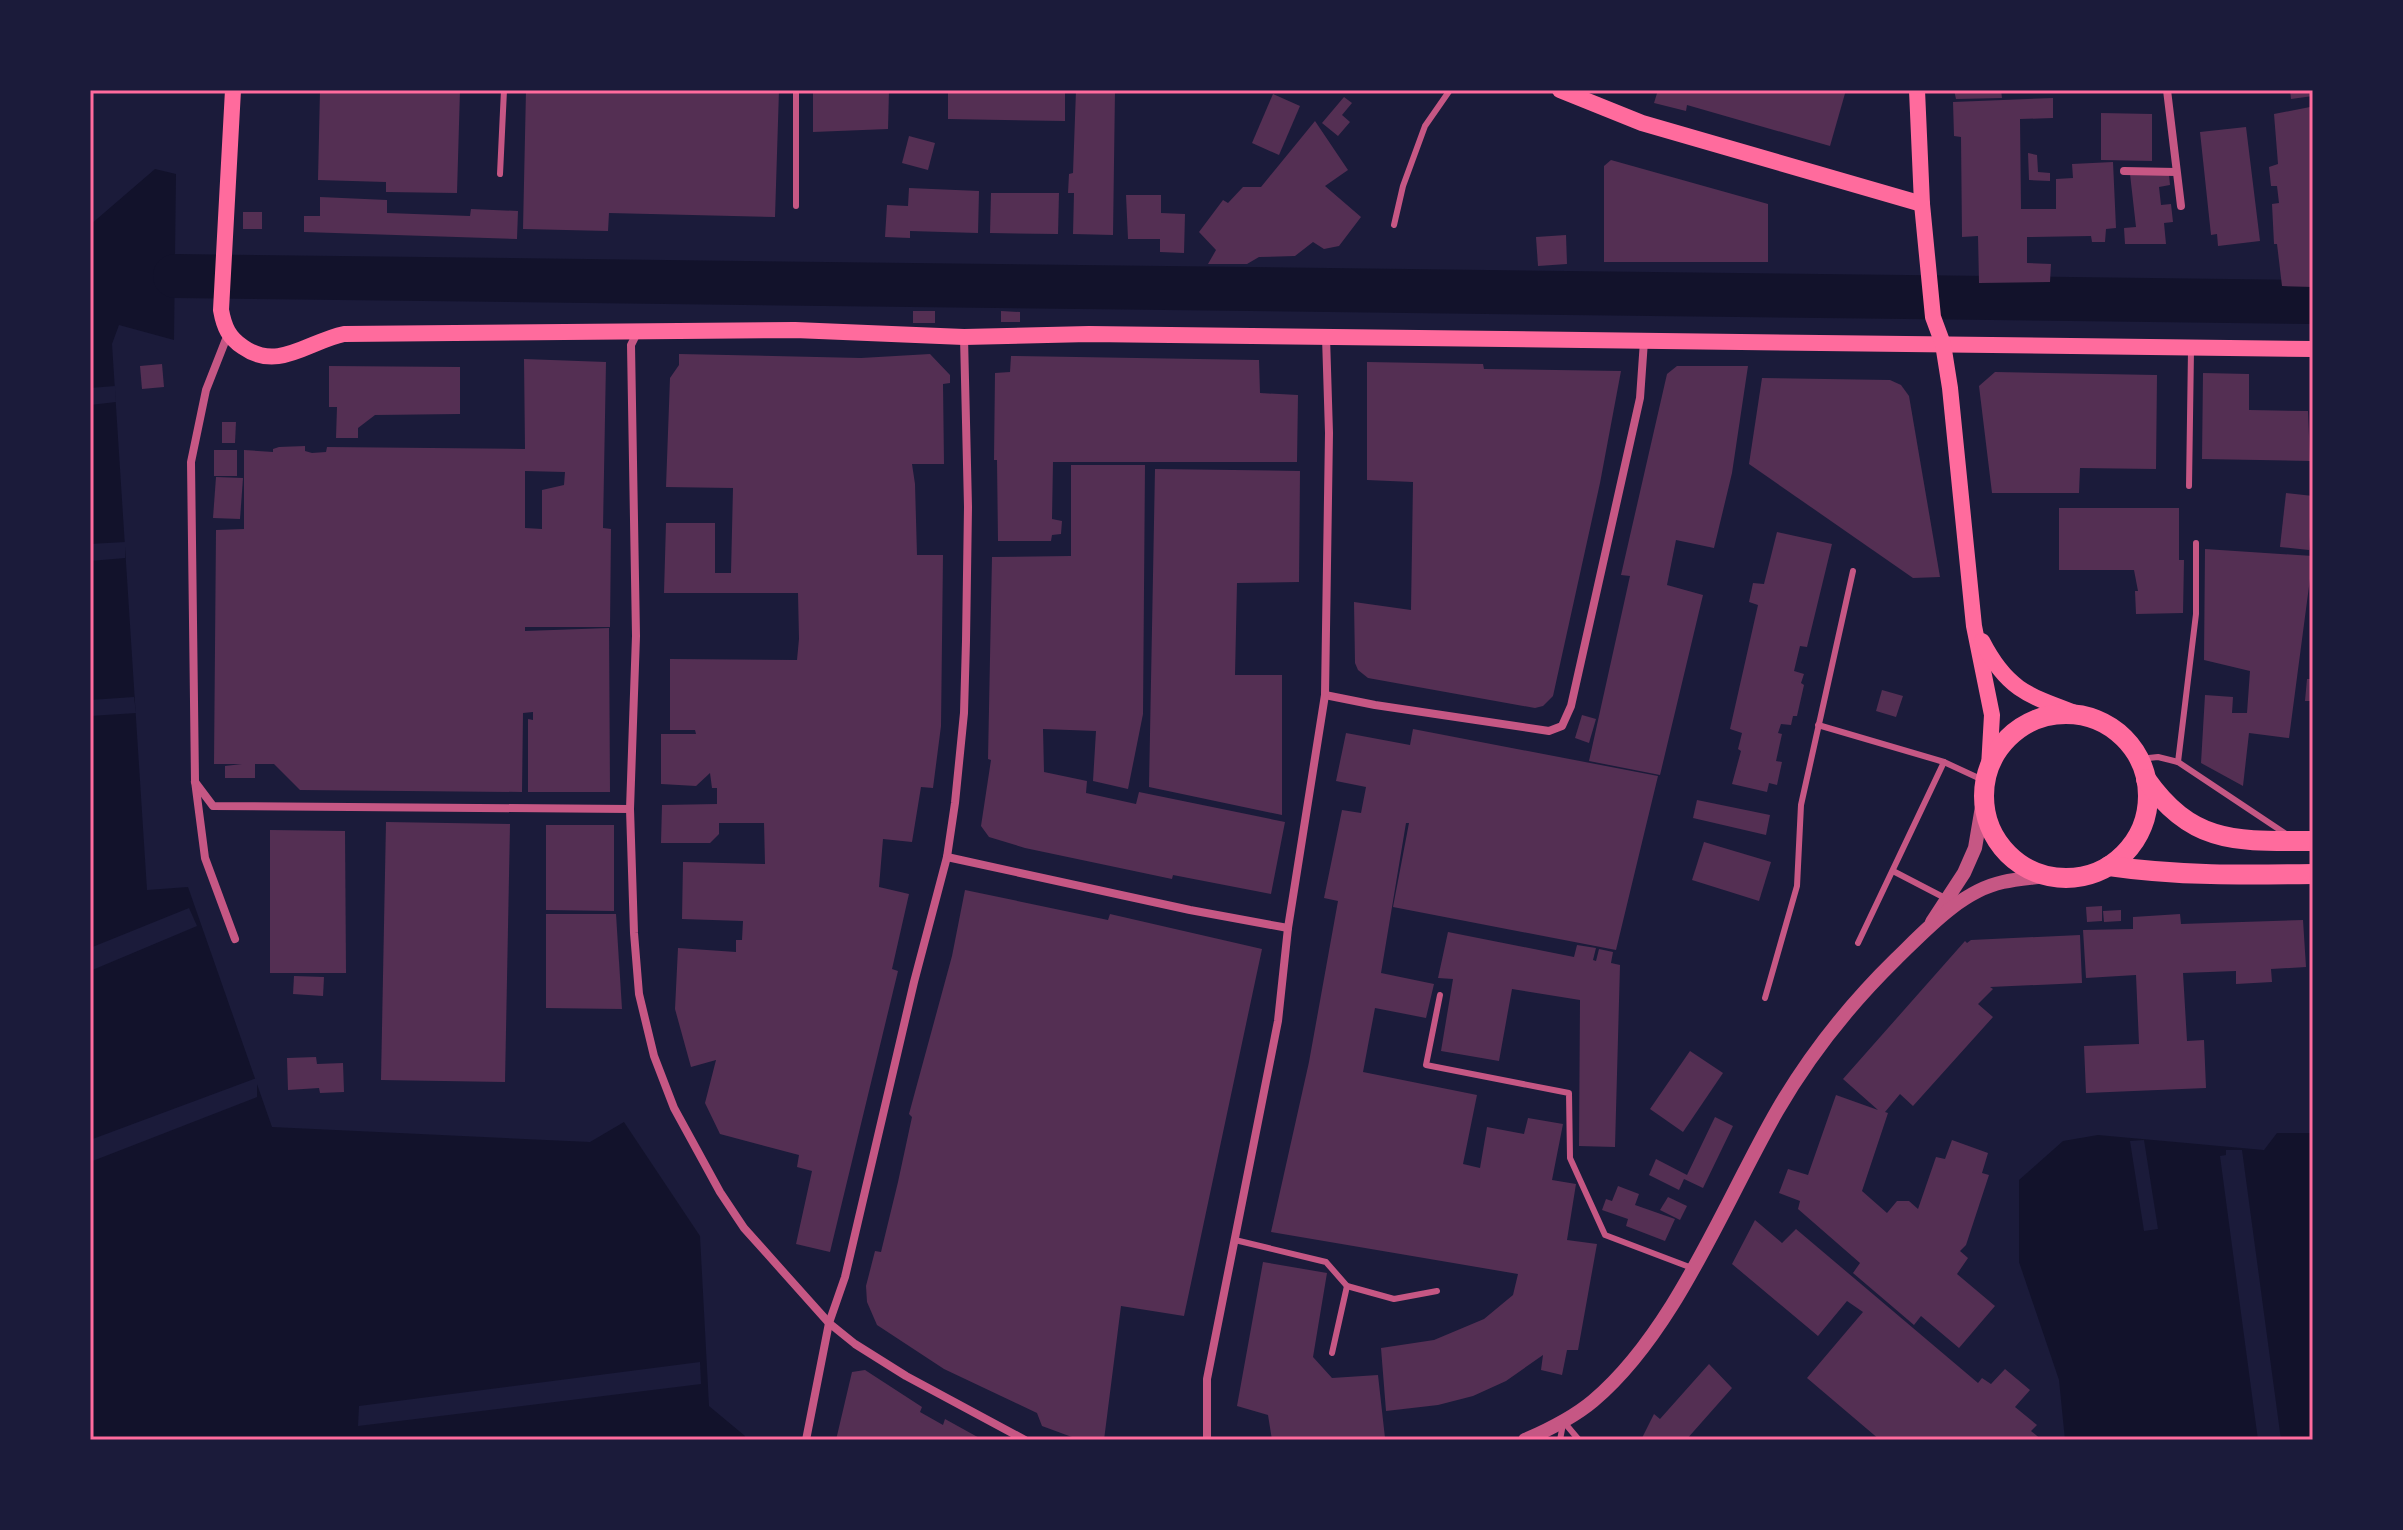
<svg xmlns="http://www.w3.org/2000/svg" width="2403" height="1530" font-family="Quicksand,sans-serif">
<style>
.water{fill:#12122b}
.pier{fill:#1b1b3a}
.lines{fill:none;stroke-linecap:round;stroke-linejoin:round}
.river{stroke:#12122b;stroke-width:44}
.building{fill:#542f53;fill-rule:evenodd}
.service{stroke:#c65784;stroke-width:6}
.minor{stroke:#c65784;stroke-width:8}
.tertiary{stroke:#c65784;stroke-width:14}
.secondary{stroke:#ff6b9d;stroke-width:16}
.primary{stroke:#ff6b9d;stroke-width:20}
.neatline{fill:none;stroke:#ff6b9d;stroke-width:3}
</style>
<rect width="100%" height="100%" fill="#1b1b3a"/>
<g class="water">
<polygon points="155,169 176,174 174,340 119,325 112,344 147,890 188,887 272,1127 590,1142 624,1122 700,1236 709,1406 745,1436 745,1440 90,1440 90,225"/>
<polygon points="2277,1133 2313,1133 2313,1440 2065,1440 2059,1380 2019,1262 2019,1180 2063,1141 2098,1135 2264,1150"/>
</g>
<g class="pier">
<polygon points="115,386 116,402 90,405 90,388"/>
<polygon points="125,542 125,558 90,561 90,544"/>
<polygon points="134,697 136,713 90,716 90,700"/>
<polygon points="189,908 197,926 90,971 90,948"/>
<polygon points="257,1078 257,1097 90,1162 90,1140"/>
<polygon points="2144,1140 2158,1229 2144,1231 2130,1141"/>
<polygon points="2226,1150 2242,1150 2281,1440 2258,1440 2220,1156 2226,1155"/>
<polygon points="700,1362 701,1384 358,1426 359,1406"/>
</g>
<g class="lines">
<polyline class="river" points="175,276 2313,302"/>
</g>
<g class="building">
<polygon points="320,90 460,90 457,193 386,192 386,182 318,180"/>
<polygon points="526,90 779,90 775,217 609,213 608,231 523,229"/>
<polygon points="813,90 889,90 888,129 813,132"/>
<polygon points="948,90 1065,90 1065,121 948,119"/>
<polygon points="1076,90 1115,90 1113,235 1073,234 1074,193 1068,193 1069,174 1073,173"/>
<polygon points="1658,90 1846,90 1830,146 1687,105 1686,111 1654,103"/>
<polygon points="1954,90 2001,90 2002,98 1956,99"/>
<polygon points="2290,90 2313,90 2313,96 2291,99"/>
<polygon points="1273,94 1300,106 1279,155 1252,143"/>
<polygon points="1344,97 1352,103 1342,115 1350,122 1338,136 1322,123"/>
<polygon points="2053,98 2053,118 2020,119 2021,209 2056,209 2056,179 2073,178 2072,164 2113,162 2116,228 2106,229 2105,242 2092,242 2091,236 2027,237 2027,263 2051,264 2050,282 1979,283 1978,236 1962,237 1961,137 1954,136 1953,102"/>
<polygon points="2311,99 2313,287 2282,286 2277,244 2274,244 2272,204 2279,203 2277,186 2271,186 2269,167 2278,164 2274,114 2310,107"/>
<polygon points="2101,113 2152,114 2152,161 2101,160"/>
<polygon points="1315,121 1348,170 1325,186 1361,217 1339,246 1324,249 1313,242 1295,256 1259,257 1247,264 1208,264 1216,250 1199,232 1223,200 1228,203 1243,187 1261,187"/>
<polygon points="2246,127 2260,241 2218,246 2217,234 2211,235 2200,132"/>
<polygon points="909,136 935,143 928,170 902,163"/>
<polygon points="2028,153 2037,155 2038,172 2050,173 2050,181 2029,180"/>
<polygon points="1611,160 1768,204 1768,262 1604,262 1604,166"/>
<polygon points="2130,174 2169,175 2170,185 2159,187 2161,205 2171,204 2173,222 2164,223 2166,244 2125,244 2124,228 2136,227"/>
<polygon points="909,188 979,191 978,233 910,231 910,238 885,237 887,205 908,206"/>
<polygon points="991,193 1059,193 1058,234 990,233"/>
<polygon points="1126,195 1161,195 1161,213 1185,214 1184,253 1160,252 1160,239 1128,239"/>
<polygon points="320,197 387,200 387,213 470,216 471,209 518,211 517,239 304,232 304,216 320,216"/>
<rect x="243" y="212" width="19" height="17"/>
<polygon points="1566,235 1567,264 1538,266 1536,237"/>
<rect x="913" y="311" width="22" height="12"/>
<polygon points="1001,311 1020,312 1020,322 1001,322"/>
<polygon points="679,354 861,358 930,354 950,375 950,383 943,384 944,464 912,464 915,484 917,555 943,555 941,726 933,788 921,787 912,842 883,839 879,887 909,894 892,969 898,971 830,1252 796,1244 812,1171 797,1167 799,1155 720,1134 705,1103 716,1060 691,1067 675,1009 678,948 736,952 736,940 742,940 743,921 682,919 683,862 765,864 764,823 719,823 719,834 710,843 661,843 662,805 717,804 717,788 712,788 710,773 696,786 661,784 661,734 696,734 695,730 670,730 670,659 797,660 799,639 798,593 664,593 666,523 715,523 715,573 731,573 733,488 666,487 670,378 679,365"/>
<polygon points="1011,356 1259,360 1260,393 1298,395 1297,462 1053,462 1052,519 1062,521 1061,534 1052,535 1051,541 998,541 997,460 994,460 995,373 1010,372"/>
<path d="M524,359L606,362L603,528L611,529L610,627H525V631L609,628L610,792H528V719L533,720V712L523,713L522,792L300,790L274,764H255V778H225V766L242,764H214L216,530L244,529V450L273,452V449L279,447L305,446V451L312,453L326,452L327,447L525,449ZM525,471L565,472L564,485L542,490V529L525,528Z"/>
<polygon points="1367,362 1483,364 1484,369 1621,371 1600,483 1553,696 1543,706 1535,708 1368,678 1358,670 1355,663 1354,602 1411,610 1413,482 1367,480"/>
<polygon points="162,364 164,387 142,389 140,366"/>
<polygon points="329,366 460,367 460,414 375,415 358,428 358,438 336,438 337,407 329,407"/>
<polygon points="1677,366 1748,366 1732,473 1714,548 1676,540 1667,585 1703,595 1660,775 1589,761 1630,576 1621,575 1667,374"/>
<polygon points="1995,372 2157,375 2156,469 2080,468 2079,493 1992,493 1979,386"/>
<polygon points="2203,373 2249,374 2249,410 2308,411 2310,461 2202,459"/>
<polygon points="1762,378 1890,380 1901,385 1909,396 1940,577 1913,578 1749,464"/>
<polygon points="222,422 236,422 235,443 222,443"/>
<rect x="214" y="450" width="23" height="26"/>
<polygon points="1071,465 1145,465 1143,714 1128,789 1093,781 1096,731 1043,729 1044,772 1087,781 1086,793 1136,804 1139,792 1285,822 1271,894 1173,875 1172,879 1025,848 989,837 981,826 991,760 988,759 992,557 1071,556"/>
<polygon points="1155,469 1300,471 1299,582 1237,583 1235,675 1282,675 1282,815 1149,787"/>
<polygon points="216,477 243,478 240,519 213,518"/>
<polygon points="2286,493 2313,496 2309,550 2280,547"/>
<polygon points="2059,508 2179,508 2179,560 2184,560 2183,613 2136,614 2135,591 2138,591 2134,570 2059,570"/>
<polygon points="1777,532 1832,544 1807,647 1800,646 1794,671 1804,674 1801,683 1804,685 1797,716 1793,716 1791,725 1781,724 1778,733 1782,734 1776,761 1782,762 1777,785 1769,783 1767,792 1732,784 1741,751 1738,749 1742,733 1730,729 1758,605 1749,602 1753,583 1764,584"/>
<polygon points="2205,549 2313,556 2289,738 2249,733 2243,786 2201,763 2205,695 2233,697 2232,713 2247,713 2250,671 2204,660"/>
<polygon points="2307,679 2313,679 2313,701 2305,701"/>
<polygon points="1882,690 1903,696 1896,717 1876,711"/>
<polygon points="1582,715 1596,719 1589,743 1575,738"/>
<polygon points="1413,729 1658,776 1616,950 1393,907 1409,823 1406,823 1381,973 1434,984 1426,1018 1375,1008 1363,1072 1477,1095 1463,1164 1480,1168 1487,1127 1524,1134 1528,1118 1563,1124 1552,1180 1576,1184 1567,1240 1597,1244 1578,1350 1567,1350 1562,1375 1541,1370 1543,1355 1506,1381 1473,1396 1438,1405 1386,1411 1381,1348 1434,1340 1484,1319 1513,1295 1518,1274 1271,1232 1309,1062 1338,901 1324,898 1342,810 1361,813 1366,787 1336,781 1346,733 1410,745"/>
<polygon points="1697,800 1770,815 1766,835 1693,818"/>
<polygon points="386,822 510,824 505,1082 381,1080"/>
<polygon points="546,825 614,825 614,911 546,910"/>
<polygon points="270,830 345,831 346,973 270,973"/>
<polygon points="1704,842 1771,862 1759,901 1692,880"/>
<polygon points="965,890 1108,920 1110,914 1262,949 1184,1316 1121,1306 1104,1440 1080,1440 1042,1426 1037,1413 944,1369 877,1325 867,1302 866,1286 875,1251 881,1252 898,1182 912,1117 909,1114 952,956"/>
<polygon points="2102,906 2102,921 2087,922 2086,907"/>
<polygon points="2121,910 2121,921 2104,922 2103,911"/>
<polygon points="546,914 616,914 622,1009 546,1008"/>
<polygon points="2180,914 2181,924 2303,920 2306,967 2271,969 2272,982 2236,984 2236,971 2183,973 2187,1041 2204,1040 2206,1088 2086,1093 2084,1046 2139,1044 2136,975 2086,978 2083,930 2133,929 2133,917"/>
<polygon points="1448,932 1574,957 1577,945 1596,948 1593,960 1596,961 1599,949 1613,952 1611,963 1620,965 1615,1147 1579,1146 1580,1000 1512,989 1499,1061 1441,1051 1453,979 1438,978"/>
<polygon points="2080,935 2082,983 1990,987 1993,989 1978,1004 1993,1017 1913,1106 1900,1094 1885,1112 1888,1113 1862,1191 1887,1213 1897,1201 1909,1201 1918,1209 1936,1157 1945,1159 1952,1140 1988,1153 1982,1173 1989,1175 1966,1245 1960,1251 1968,1258 1957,1274 1995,1306 1959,1348 1921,1316 1914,1325 1853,1273 1860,1263 1798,1209 1800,1201 1779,1193 1788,1169 1808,1175 1836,1095 1878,1110 1843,1079 1965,941 1967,943 1971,940"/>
<polygon points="294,976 324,977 323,996 293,994"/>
<polygon points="1690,1051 1723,1073 1683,1132 1650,1109"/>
<polygon points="316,1057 317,1064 343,1063 344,1092 320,1093 319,1088 288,1090 287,1058"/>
<polygon points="1715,1117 1733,1126 1703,1188 1684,1179 1679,1190 1649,1175 1656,1159 1687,1175"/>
<polygon points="1618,1186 1639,1194 1635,1205 1675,1219 1665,1241 1626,1226 1628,1219 1602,1210 1606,1199 1612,1201"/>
<polygon points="1668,1197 1687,1206 1680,1220 1660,1210"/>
<polygon points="1755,1220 1782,1243 1796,1229 1978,1383 1982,1378 1991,1384 2005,1369 2030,1390 2015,1407 2037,1425 2031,1431 2042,1440 1880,1440 1807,1378 1863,1312 1847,1301 1818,1336 1732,1264"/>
<polygon points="1263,1262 1327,1273 1313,1357 1332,1378 1378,1375 1385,1438 1272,1440 1268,1415 1237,1406"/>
<polygon points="1709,1364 1732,1388 1686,1440 1641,1440 1654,1414 1660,1419"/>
<polygon points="865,1370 922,1407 920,1412 943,1425 945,1419 983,1440 836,1440 852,1372"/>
</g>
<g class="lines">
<g class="service">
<polyline points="500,174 504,90"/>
<polyline points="796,206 796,90"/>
<polyline points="1394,225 1403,186 1425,126 1450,90"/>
<polyline points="2189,486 2191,350"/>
<polyline points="1818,725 1944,762 1985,781"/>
<polyline points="2139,759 2158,757 2178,762 2286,834"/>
<polyline points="2178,762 2196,614 2196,543"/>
<polyline points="1893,871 1945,898"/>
<polyline points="1858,943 1944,762"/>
<polyline points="1440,995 1426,1065 1569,1093 1570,1158 1605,1235 1692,1268"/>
<polyline points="1765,998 1797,886 1801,805 1853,571"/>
<polyline points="1235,1240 1326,1262 1347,1286 1394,1299 1437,1291"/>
<polyline points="1332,1353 1347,1286"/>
<polyline points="1563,1421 1579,1440"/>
<polyline points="1560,1440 1563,1424"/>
</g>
<g class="minor">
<polyline points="2167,90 2181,206"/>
<polyline points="2124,171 2176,172"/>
<polyline points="637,333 631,345 636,636 630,809 634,933 639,994 654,1056 674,1108 720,1192 744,1228 829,1323 855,1344 906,1376 1025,1440"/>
<polyline points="228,334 206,390 191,462 195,781 205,858 235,939"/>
<polyline points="1325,695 1375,705 1549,731 1562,726 1571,706 1640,398 1644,341"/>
<polyline points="195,782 213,806 630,809"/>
<polyline points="947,857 1190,910 1288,928"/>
<polyline points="806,1440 829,1323 845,1277 914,982 947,857 955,803 964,713 966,641 968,507 964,337"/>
<polyline points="1207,1440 1207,1379 1278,1021 1288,928 1325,695 1329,433 1326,337"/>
</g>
<g class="tertiary">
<polyline points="1932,922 1964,873 1975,848 1984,795"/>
<path d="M1525,1440C1548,1430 1574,1417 1593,1401C1675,1332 1724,1203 1777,1111C1810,1054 1849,1005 1896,959C1926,930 1961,891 2003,882C2017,879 2031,878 2045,876"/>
</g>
<g class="secondary">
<path d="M233,90L221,310C224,327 229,338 243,347C278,372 309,341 344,334L795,330L964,337L1089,334L2313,349"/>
<polyline points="1560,90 1642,123 1922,204"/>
<polyline points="1917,90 1922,204 1933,317 1943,344 1950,388 1974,626 1992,715 1989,767"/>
<path d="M1982,641C2007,690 2029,696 2078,714"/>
</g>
<g class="primary">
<circle cx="2066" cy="796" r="82"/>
<path d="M2146,779C2193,846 2239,841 2313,841"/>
<path d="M2109,866C2177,876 2245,875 2313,874"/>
</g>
</g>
<rect width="2403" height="1530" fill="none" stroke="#1b1b3a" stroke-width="184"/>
<rect x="92" y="92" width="2219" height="1346" class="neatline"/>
</svg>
